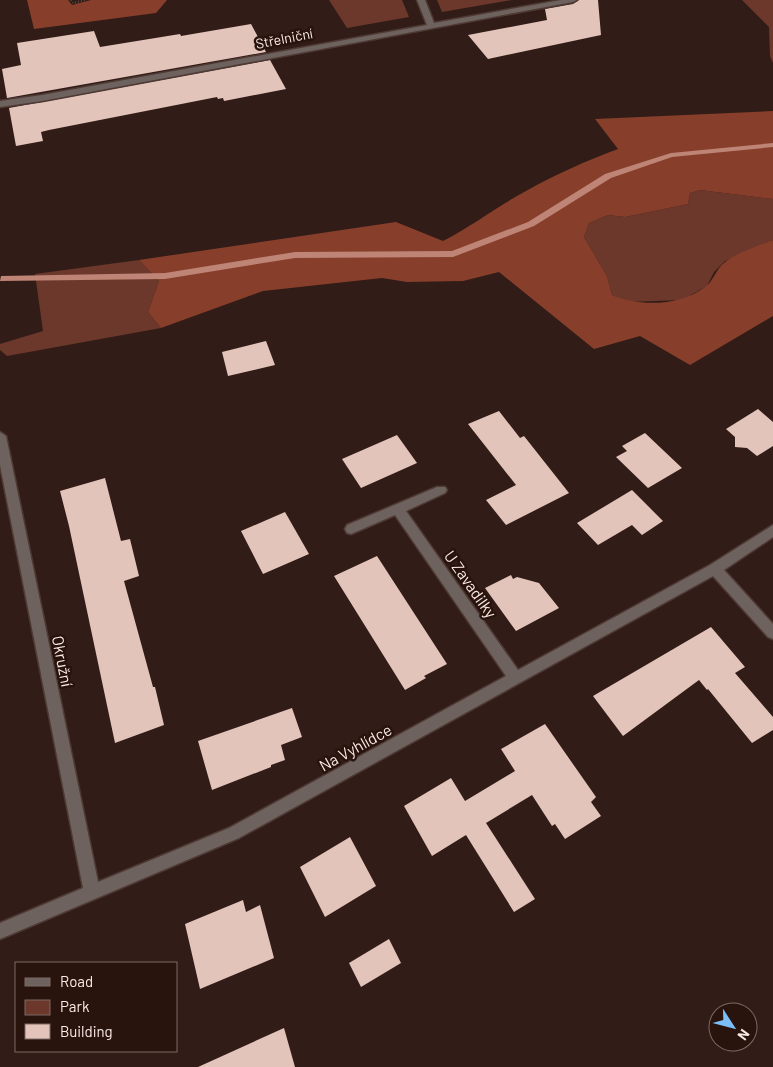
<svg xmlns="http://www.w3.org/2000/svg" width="773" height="1067" font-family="Barlow,sans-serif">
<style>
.green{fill:#6c382b}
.forest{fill:#873f2c}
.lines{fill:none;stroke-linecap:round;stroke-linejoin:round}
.stream{fill:#be8475;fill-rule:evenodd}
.building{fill:#e2c4bb}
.minor-casing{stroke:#4e3934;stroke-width:3}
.path{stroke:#84706b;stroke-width:2;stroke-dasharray:0.5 2.5;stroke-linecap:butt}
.minor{fill:#6e625e;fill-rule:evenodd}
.labels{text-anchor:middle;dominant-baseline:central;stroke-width:5;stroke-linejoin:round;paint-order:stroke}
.far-street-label{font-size:14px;fill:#faeae6;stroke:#28130d}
.street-label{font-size:16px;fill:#faeae6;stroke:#28130d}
</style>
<rect width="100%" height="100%" fill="#321c17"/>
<g class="green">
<polygon points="329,0 402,0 409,17 347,28"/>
<polygon points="437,0 512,0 442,12"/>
<polygon points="742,0 773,0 773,63 770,56 769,27"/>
<polygon points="700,190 773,199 773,240 725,261 714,272 707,286 682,300 628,302 612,295 607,276 584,237 589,223 608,215 625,217 688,204 690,193"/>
<polygon points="139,260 159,281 148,312 161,328 7,356 0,350 0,344 43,331 35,274"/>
</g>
<g class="forest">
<polygon points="27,0 68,0 72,5 91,0 167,0 156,13 34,29"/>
<path d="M773,111V199L700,190L690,193L688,204L625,217L608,215L589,223L584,237L607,276L612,295C639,307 681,306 705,287C713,282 716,269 724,263C735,253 759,246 773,240V316L690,365L640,336L594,349L499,272L463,281L407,282L382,278L263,291L161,328L148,312L159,281L139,260L396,222L443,241C472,226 498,206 526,191C556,174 586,161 618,149L595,119Z"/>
</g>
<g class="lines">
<polygon class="stream" points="773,143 773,147 672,157 611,178 534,226 453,257 295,258 165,279 0,281 1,276 165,273 295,252 452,251 528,222 605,174 671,153"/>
</g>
<g class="building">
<polygon points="579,0 598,0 601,35 488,59 468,35 547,20 545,9 573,4"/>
<polygon points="251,24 266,52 7,98 2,69 21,65 17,43 94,31 100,47 180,34 181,36"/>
<polygon points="270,60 286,89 224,101 223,98 218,99 217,97 49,130 41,132 43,141 16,146 9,108"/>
<polygon points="266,341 275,365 228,376 222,352"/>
<polygon points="758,409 773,422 773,446 757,456 747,448 735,447 735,437 726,429"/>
<polygon points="499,411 520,438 524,436 569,493 506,525 486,500 516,485 468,424"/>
<polygon points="645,433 682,468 648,488 616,457 627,451 622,446"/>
<polygon points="397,435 417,463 361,488 342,459"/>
<polygon points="105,478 121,541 130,539 139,576 124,581 153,687 155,687 164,725 115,743 69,526 60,491"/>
<polygon points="632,490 663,521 642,535 632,525 598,545 577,523"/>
<polygon points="285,512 309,554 263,574 241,531"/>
<polygon points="377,556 447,664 424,676 426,678 405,690 334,576"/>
<polygon points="511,575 513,579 517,577 539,583 559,608 516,631 485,588"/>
<polygon points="711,627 745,667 735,673 773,717 773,730 752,743 708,689 707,690 699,680 623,736 593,696"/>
<polygon points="292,708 302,737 281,745 285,760 271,765 271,767 212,790 198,741"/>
<polygon points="545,724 596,797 591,802 601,816 565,839 555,824 552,826 532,795 486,823 535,899 514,912 466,835 432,856 404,806 451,778 465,801 515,771 501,749"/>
<polygon points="350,837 376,886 325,917 300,867"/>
<polygon points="243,900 246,912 260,905 274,958 200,989 185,924"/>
<polygon points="389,939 401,963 361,987 349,963"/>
<polygon points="284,1028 295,1067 198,1067"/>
</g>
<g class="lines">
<defs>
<g id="minor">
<polygon points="417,0 425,0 434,23 561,0 577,0 573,2 42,101 0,107 0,101 42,95 427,25"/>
<polygon points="0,432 6,436 98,882 229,828 506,676 395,515 351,534 347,533 345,529 347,525 437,487 445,487 447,490 445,493 406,511 518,670 710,565 773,525 773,537 724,570 773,624 773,639 768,637 713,576 239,838 0,939 0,923 83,888 0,465"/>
</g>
</defs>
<use href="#minor" class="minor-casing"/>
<polyline class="path" points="71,0 73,3 85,0"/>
<use href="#minor" class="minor"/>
</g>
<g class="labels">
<g class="far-street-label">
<text transform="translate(284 38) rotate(-11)">Střelniční</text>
</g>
<g class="street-label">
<text transform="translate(471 584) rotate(55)">U Zavadilky</text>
<text transform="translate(63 661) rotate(79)">Okružní</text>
<text transform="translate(355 747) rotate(-29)">Na Vyhlídce</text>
</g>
</g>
<rect x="15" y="962" width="162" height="90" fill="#28130d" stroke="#7c6964"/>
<rect x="25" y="978" width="25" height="8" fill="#6e625e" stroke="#7c6964"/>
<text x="60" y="987" font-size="15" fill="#faeae6">Road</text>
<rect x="25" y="1000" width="25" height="15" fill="#6c382b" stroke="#7c6964"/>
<text x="60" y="1012" font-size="15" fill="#faeae6">Park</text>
<rect x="25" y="1024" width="25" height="15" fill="#e2c4bb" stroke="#7c6964"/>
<text x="60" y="1037" font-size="15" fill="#faeae6">Building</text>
<g transform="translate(733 1027) rotate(126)"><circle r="24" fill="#28130d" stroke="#7c6964"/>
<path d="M0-4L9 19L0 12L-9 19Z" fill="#7bbef8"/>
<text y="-8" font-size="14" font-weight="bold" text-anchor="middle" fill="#faeae6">N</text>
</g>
</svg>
